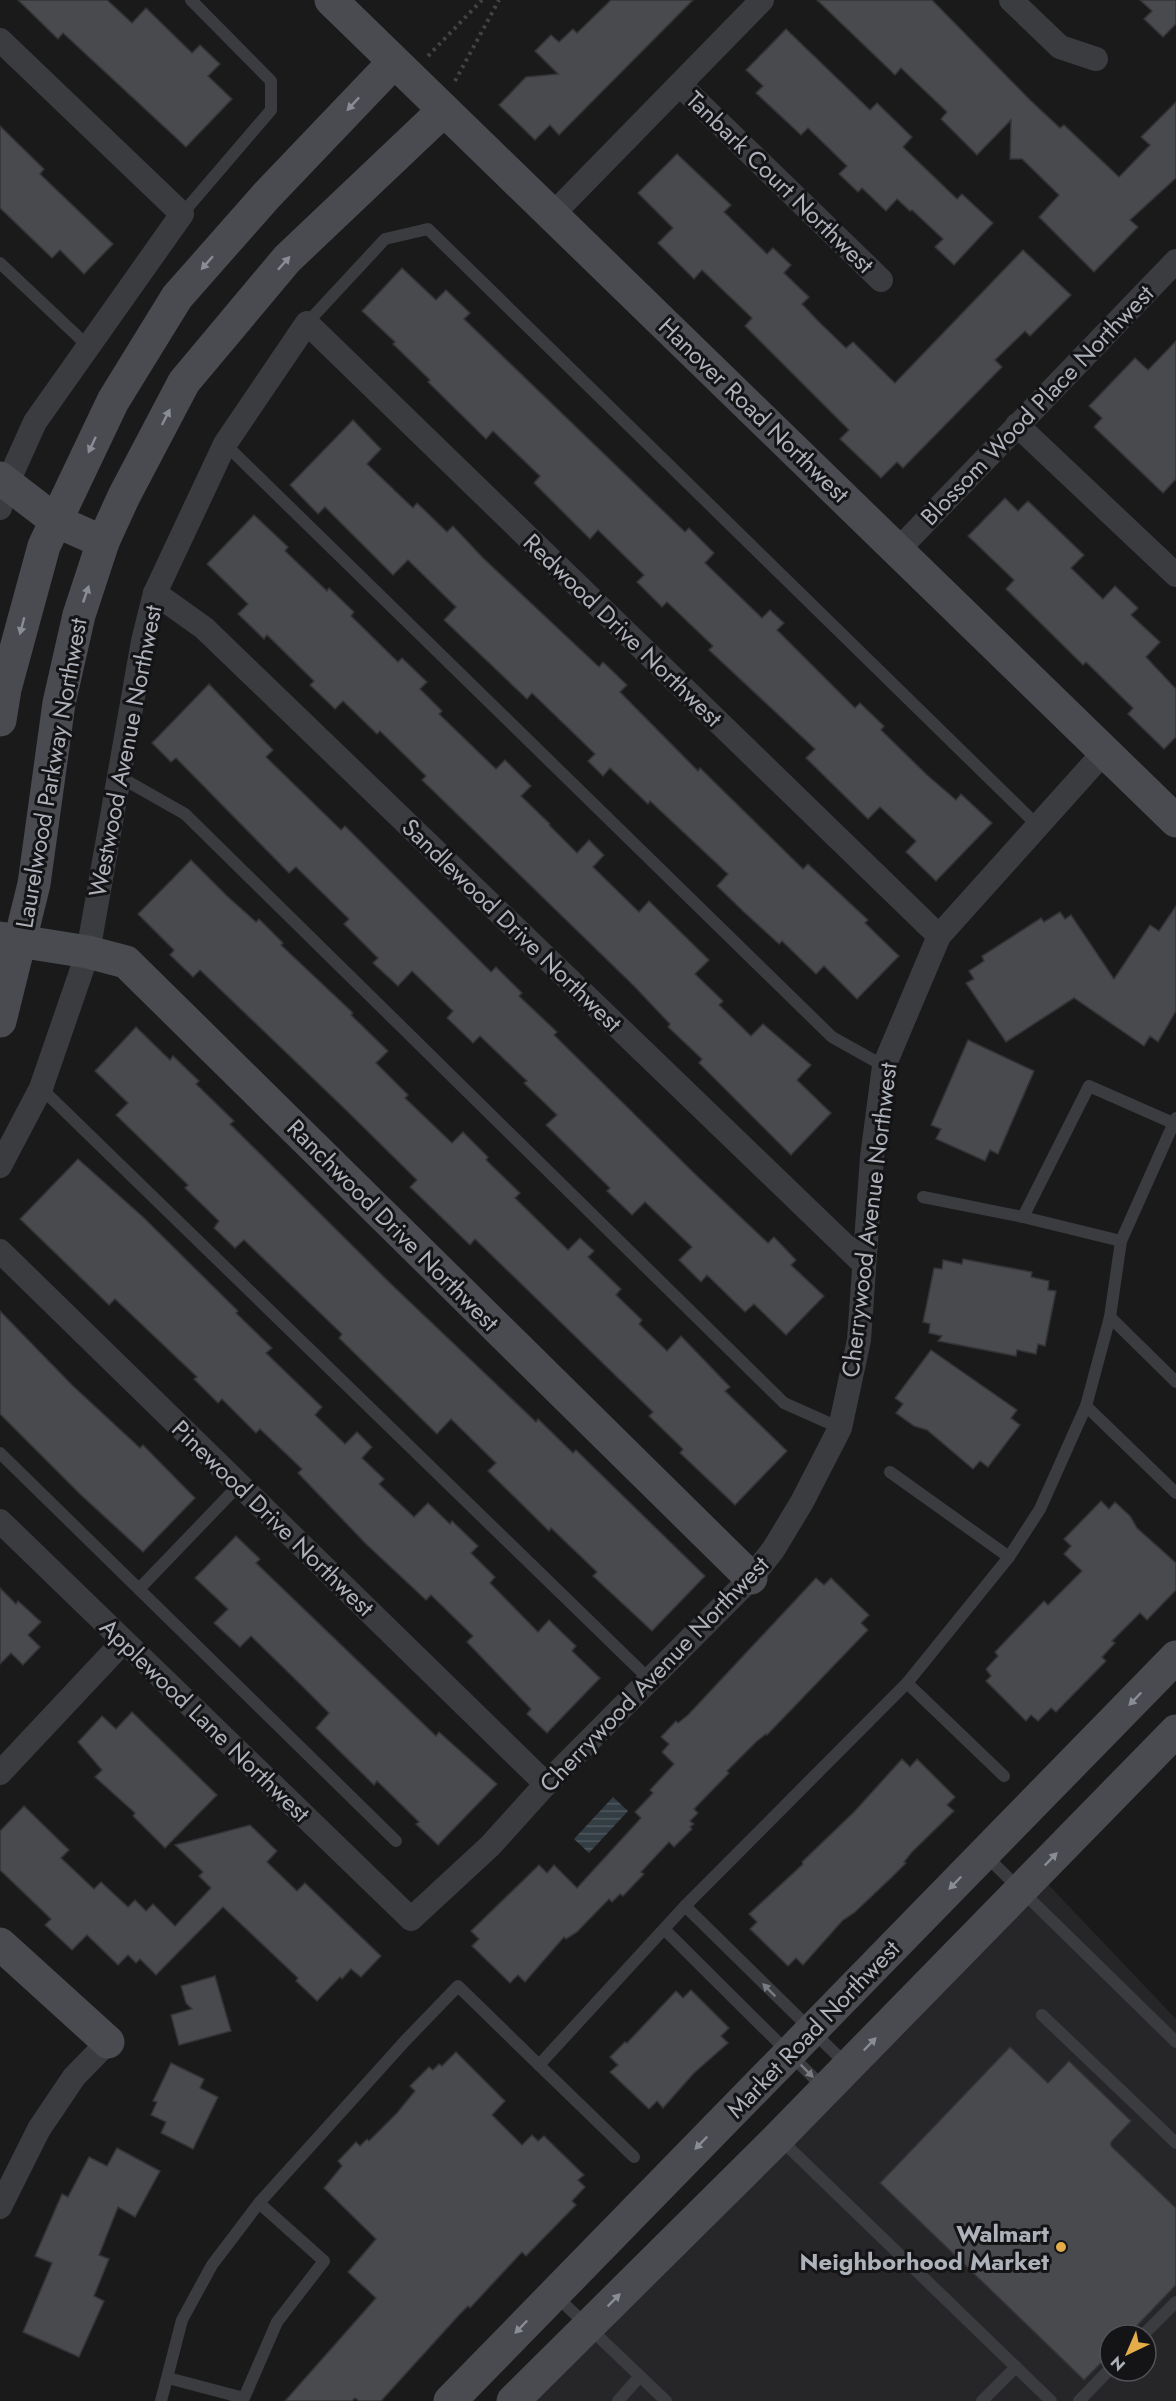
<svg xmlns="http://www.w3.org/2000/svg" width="1176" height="2401" font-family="Jost,sans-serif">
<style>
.built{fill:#262628;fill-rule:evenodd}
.water{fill:url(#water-rules)}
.building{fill:#494a4e;stroke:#343437;stroke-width:1.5}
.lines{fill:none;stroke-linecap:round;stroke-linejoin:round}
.path{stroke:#414347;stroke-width:4;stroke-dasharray:3 4.5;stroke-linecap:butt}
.lane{stroke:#3b3c40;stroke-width:12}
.street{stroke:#3b3c40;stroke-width:24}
.secondary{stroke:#494b50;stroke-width:33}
.oneway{fill:#8a8d95}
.oneway2{fill:#7a7c83}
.poi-dot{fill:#e4ad49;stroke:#141416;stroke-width:2}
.labels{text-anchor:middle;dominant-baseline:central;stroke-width:6;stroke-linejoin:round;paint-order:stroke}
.street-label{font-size:24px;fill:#adb1ba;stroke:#141416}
.poi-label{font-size:24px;font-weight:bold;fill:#adb1ba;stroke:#141416;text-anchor:end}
</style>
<defs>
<pattern id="water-rules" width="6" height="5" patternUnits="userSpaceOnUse" patternTransform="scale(1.5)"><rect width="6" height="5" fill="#333d44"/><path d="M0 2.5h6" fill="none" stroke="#4e575d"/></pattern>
</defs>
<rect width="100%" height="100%" fill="#1a1a1b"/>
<path class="built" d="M1043,1879L1176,2019V2401H531ZM1110,2335H1146V2371H1110Z"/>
<polygon class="water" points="613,1797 628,1811 589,1853 574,1839"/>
<g class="building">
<polygon points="18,0 107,0 132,23 146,8 192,53 200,45 220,64 208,76 232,99 186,147 63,33 58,39"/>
<polygon points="611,0 693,0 559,135 550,125 535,140 499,105 526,77 558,74 535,51 551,35 559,42 573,29 577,33"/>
<polygon points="817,0 932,0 1030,100 1060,128 1064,125 1119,177 1150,145 1141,137 1176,102 1176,178 1130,220 1138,227 1094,272 1039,217 1059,195 1022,159 1010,159 1011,120 977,155 941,119 947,112 901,68 895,75"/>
<polygon points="1140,0 1176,0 1176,24 1163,37 1144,19 1152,11"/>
<polygon points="786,29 870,110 877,103 912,137 903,147 957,199 962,194 993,223 954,265 935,247 943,239 912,210 910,211 897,199 886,211 862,188 858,192 839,174 847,166 808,128 801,135 756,93 763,86 746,70"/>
<polygon points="0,126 44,169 40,174 113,244 84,274 60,250 52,258 0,208"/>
<polygon points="677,154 731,205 724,212 767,254 773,248 791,265 784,273 809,297 802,304 818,321 846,348 853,342 895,383 1023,250 1071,295 1030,336 1025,331 995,360 1002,367 903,468 897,462 881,478 840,439 849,430 745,326 752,318 702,270 694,279 658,243 673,228 638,193"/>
<polygon points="402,268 436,300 446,290 470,313 464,319 685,532 689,528 714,553 705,563 762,618 770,610 784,623 777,630 855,708 860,703 884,726 881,730 927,775 956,800 961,794 992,823 936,881 906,852 916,841 880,807 868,819 806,758 815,749 709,650 713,646 667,602 662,607 637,582 644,575 598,530 590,539 534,483 540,476 493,431 486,439 428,382 430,380 393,344 395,342 362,311"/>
<polygon points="1176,341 1176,479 1163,493 1094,427 1102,418 1089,406 1135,358 1148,370"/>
<polygon points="353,420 381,449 367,464 413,508 417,503 447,532 453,526 483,558 599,667 603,662 627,685 620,692 698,771 700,768 803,869 808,864 868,920 865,923 899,956 857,999 824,966 816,974 782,941 779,944 745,913 717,886 728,874 650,801 648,804 610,768 603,776 588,761 595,754 532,693 527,699 444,620 456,607 408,560 393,575 325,507 318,514 290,485"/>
<polygon points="1005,498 1018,511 1028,501 1084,555 1071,568 1103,599 1115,586 1138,608 1131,615 1160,642 1146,657 1176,689 1176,737 1164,749 1128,714 1133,708 1086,662 1083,665 1006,589 1014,580 968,536"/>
<polygon points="254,515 288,547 285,551 327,591 329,588 354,612 351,616 398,662 402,658 427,682 420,689 442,711 439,714 496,769 505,760 531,786 521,796 550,824 549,825 577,853 589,840 604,855 593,867 639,912 649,901 709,960 695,974 723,1001 719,1005 751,1036 763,1024 811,1065 797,1080 831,1113 791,1155 699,1063 702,1059 668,1027 670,1024 634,986 422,780 426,776 380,731 377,734 343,701 335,709 310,685 314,681 267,635 264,639 238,614 248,604 207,564"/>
<polygon points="209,684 273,750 266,757 305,795 341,830 345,826 491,972 496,967 522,993 519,996 557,1032 554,1035 697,1176 768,1243 774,1237 796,1260 791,1265 824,1296 786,1335 754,1304 745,1312 707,1275 701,1282 679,1260 692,1247 645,1202 632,1215 607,1191 610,1188 546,1125 557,1115 524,1083 527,1081 480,1036 473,1043 447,1018 453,1011 412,971 398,986 373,963 378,958 344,924 349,919 296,867 289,873 176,758 171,762 152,743"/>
<polygon points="191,860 227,896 256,922 259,919 283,943 281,945 353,1013 351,1015 388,1051 376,1063 408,1095 405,1098 452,1143 463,1132 488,1157 486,1160 520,1193 515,1198 568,1250 580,1238 594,1251 588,1257 621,1289 616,1295 642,1320 639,1324 667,1351 681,1336 730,1387 725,1391 787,1451 735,1505 680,1453 683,1449 649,1416 653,1412 475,1239 470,1245 410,1187 417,1180 347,1111 200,970 193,977 170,955 174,950 138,914"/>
<polygon points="1176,906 1176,1011 1158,1042 1150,1036 1144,1046 1074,998 1006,1042 966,983 974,979 969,971 984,961 982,956 1041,918 1044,922 1060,912 1065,919 1071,915 1114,979 1150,925 1159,931"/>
<polygon points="136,1027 170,1060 173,1056 199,1081 196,1084 234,1121 230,1124 391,1284 536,1422 538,1419 573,1453 576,1450 705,1576 652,1631 593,1576 597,1572 551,1528 549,1531 488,1471 496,1463 451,1419 437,1434 339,1338 342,1334 244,1240 235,1248 214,1228 219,1221 185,1188 188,1185 116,1115 128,1103 95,1071"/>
<polygon points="968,1040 1034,1071 998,1154 990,1150 985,1161 936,1139 941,1129 931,1125"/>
<polygon points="78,1159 143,1217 238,1311 236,1313 272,1348 266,1353 322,1407 315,1415 345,1444 357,1432 372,1447 362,1458 384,1479 379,1484 414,1517 428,1503 450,1524 452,1521 478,1546 471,1553 495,1577 490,1583 538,1632 549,1620 576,1646 572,1651 600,1678 547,1733 527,1714 531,1709 467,1642 473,1636 431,1595 426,1600 366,1544 298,1473 302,1469 260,1429 256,1433 222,1399 218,1403 194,1379 197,1377 115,1299 109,1305 20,1219"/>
<polygon points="963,1259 1032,1272 1031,1277 1049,1281 1048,1290 1056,1291 1045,1346 1038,1344 1036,1354 1017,1350 1016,1356 938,1341 942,1336 929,1333 930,1324 923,1322 934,1268 942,1269 943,1260 962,1264"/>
<polygon points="0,1311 72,1385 140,1448 143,1445 195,1498 143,1552 80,1494 0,1414"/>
<polygon points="931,1350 1017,1410 1011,1418 1020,1425 988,1467 980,1461 973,1469 927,1430 914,1426 896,1413 903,1404 895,1398"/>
<polygon points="1101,1501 1109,1509 1115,1502 1130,1516 1137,1528 1176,1563 1176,1590 1147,1620 1140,1613 1112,1641 1115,1643 1102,1657 1106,1661 1056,1712 1051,1708 1038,1721 1031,1715 1026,1721 986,1681 991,1676 986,1669 998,1656 995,1652 1012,1634 1044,1601 1048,1605 1082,1571 1064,1554 1071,1546 1064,1539"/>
<polygon points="236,1536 260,1559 256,1563 436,1736 439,1732 497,1784 438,1845 416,1824 419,1822 377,1781 374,1785 316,1728 329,1713 297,1681 251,1636 240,1647 214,1623 228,1609 195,1578"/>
<polygon points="816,1578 824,1585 831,1578 869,1615 861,1623 868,1630 767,1735 766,1734 756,1742 727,1771 729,1773 694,1809 698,1813 690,1821 694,1824 690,1827 692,1829 674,1847 669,1842 641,1872 644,1874 623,1896 620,1894 612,1902 609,1899 577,1932 566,1939 564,1937 525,1982 518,1975 510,1983 472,1946 479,1939 471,1931 539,1865 547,1873 554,1865 577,1888 641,1818 635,1812 653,1793 650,1790 674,1764 662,1752 669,1744 661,1737 676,1721 678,1723 688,1715"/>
<polygon points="0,1588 16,1604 18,1601 41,1622 28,1635 40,1647 23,1665 11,1653 0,1664"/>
<polygon points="132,1712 217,1795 165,1848 133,1816 135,1813 95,1777 102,1770 78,1742 102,1716 116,1729"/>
<polygon points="902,1759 910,1767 917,1759 955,1797 947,1805 954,1811 912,1852 904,1862 906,1863 891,1878 854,1913 843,1920 803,1965 796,1958 788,1966 750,1929 757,1922 749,1914 803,1864 802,1862 854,1812"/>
<polygon points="24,1806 69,1850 61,1858 94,1889 101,1882 128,1907 135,1900 146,1911 153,1904 175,1926 211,1888 199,1876 203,1872 175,1845 250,1825 277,1851 267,1862 297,1891 305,1883 381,1956 361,1977 351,1969 342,1979 340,1977 317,2001 296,1981 298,1978 223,1907 156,1975 140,1959 136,1963 128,1955 118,1965 87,1935 72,1950 45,1925 51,1919 0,1870 0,1831"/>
<polygon points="215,1976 231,2031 179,2045 171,2015 192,2009 186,2003 181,1986"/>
<polygon points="691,1990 729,2028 721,2036 728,2043 694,2073 663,2108 657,2101 649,2109 610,2072 618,2065 610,2057 625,2042 627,2043 676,1991 683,1998"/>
<polygon points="1010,2047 1048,2083 1069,2061 1131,2121 1111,2142 1111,2146 1176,2208 1176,2285 1128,2335 1110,2335 1110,2354 1084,2380 880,2183"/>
<polygon points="456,2052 505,2101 492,2115 522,2145 532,2135 538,2141 544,2136 584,2175 578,2180 585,2187 572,2201 576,2205 526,2256 522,2252 470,2308 468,2306 459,2315 381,2401 359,2401 355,2398 352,2401 285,2401 376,2298 348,2272 376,2239 324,2188 342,2166 338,2161 356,2142 360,2146 367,2139 369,2141 397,2113 415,2091 410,2086 429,2067 433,2070 439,2064 442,2066"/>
<polygon points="171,2063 204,2079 200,2088 218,2097 193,2149 161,2133 166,2122 151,2115 157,2102 153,2101"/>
<polygon points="117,2148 160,2171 135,2217 118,2207 99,2255 109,2259 94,2296 104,2301 79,2357 23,2332 52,2263 35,2256 62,2194 68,2197 89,2157 107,2166"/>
</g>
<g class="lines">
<g class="path">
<polyline points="428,56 482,0"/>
<polyline points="455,81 499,0"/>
</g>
<g class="lane">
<polyline points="182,214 271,110 271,81 191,0"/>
<polyline points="0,263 89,347"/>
<polyline points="307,323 385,239 428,229 1038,826"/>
<polyline points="225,444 832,1037 884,1066"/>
<polyline points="118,776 185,814 784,1403 840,1428"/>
<polyline points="41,1088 650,1680"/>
<polyline points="923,1197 1023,1217 1121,1241"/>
<polyline points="1023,1217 1089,1086 1173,1123"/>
<polyline points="1110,1317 1176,1382"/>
<polyline points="1086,1406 1176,1493"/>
<polyline points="0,1453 396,1841"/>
<polyline points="890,1472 1009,1557"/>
<polyline points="139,1589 239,1485"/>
<polyline points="907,1683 1004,1776"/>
<polyline points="984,1854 1176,2042"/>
<polyline points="685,1906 847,2065"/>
<polyline points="664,1929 825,2089"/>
<polyline points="1042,2015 1176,2143"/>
<polyline points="539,2065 634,2157"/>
<polyline points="780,2139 1051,2401"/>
<polyline points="555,2295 666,2401"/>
<polyline points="1143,2335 1176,2302"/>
<polyline points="168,2378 244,2398 277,2322 324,2261 259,2203"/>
<polyline points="161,2401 182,2320 212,2265 259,2203 405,2041 458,1986 539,2065 685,1906 907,1683 1009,1557 1040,1509 1086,1406 1110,1317 1121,1241 1176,1118"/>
<polyline points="618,2401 640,2376"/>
<polyline points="982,2401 1016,2367"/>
<polyline points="1079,2401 1110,2369"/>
</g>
<g class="street">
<polyline points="1011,0 1060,47 1096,59"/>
<polyline points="0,40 182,214 35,422 7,484 0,508"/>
<polyline points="680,85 881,280"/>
<polyline points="553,214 762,0"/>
<polyline points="1017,425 1176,575"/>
<polyline points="898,550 1176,261"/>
<polyline points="155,593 204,628 864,1264"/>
<polyline points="0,1166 41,1088 88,952 143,641 155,593 225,444 307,323 939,936"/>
<polyline points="0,1251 546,1784"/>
<polyline points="0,1521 411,1919 490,1846 546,1784 751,1578 773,1550 802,1502 840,1428 859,1340 872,1157 884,1066 939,936 1105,751"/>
<polyline points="0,1773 123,1642"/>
<polyline points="0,2207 39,2129 74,2077 108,2042"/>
</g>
<g class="secondary">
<polyline points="331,0 1176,821"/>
<polyline points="0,478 56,521 103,542"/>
<polyline points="0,720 5,689 44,546 113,401 177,297 267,195 394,62"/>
<polyline points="0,938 88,952 126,962 751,1578"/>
<polyline points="0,1021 34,884 59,703 79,615 103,542 124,496 184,382 287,259 444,110"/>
<polyline points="0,1944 108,2042"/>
<polyline points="450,2401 1176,1657"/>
<polyline points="513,2401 779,2137 1176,1731"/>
</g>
</g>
<defs><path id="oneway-solid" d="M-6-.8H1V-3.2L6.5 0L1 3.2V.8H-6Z" transform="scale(1.5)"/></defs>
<g class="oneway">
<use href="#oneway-solid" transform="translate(353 104) rotate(133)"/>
<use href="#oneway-solid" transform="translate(207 263) rotate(131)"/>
<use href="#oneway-solid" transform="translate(284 263) rotate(-48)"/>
<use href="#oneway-solid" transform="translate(166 417) rotate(-63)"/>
<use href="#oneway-solid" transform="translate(92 445) rotate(115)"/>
<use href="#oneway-solid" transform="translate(86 594) rotate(-71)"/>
<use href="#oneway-solid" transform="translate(22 626) rotate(105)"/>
<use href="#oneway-solid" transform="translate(1135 1699) rotate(134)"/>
<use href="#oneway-solid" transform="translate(1051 1859) rotate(-46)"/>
<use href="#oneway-solid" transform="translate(955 1883) rotate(134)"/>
<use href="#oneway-solid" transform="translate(870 2044) rotate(-46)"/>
<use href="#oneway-solid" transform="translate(701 2143) rotate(134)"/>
<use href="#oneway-solid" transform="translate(614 2300) rotate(-45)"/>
<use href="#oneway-solid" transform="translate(521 2327) rotate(134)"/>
</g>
<g class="oneway2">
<use href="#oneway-solid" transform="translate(769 1990) rotate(-135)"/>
<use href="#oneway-solid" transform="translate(807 2071) rotate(45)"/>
</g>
<circle class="poi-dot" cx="1061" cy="2247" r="6"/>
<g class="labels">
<g class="street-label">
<text transform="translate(780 182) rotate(44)">Tanbark Court Northwest</text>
<text transform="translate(1037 405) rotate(-46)">Blossom Wood Place Northwest</text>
<text transform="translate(754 410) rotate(44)">Hanover Road Northwest</text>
<text transform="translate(623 630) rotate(44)">Redwood Drive Northwest</text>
<text transform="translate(125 751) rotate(-79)">Westwood Avenue Northwest</text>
<text transform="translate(51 773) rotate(-80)">Laurelwood Parkway Northwest</text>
<text transform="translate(512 925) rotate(44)">Sandlewood Drive Northwest</text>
<text transform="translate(869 1220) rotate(-83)">Cherrywood Avenue Northwest</text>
<text transform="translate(393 1225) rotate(45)">Ranchwood Drive Northwest</text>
<text transform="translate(273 1518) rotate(44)">Pinewood Drive Northwest</text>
<text transform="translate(654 1674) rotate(-46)">Cherrywood Avenue Northwest</text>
<text transform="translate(205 1720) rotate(44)">Applewood Lane Northwest</text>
<text transform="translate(813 2029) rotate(-46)">Market Road Northwest</text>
</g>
<g class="poi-label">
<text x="1049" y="2233">Walmart<tspan x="1049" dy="28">Neighborhood Market</tspan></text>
</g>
</g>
<g transform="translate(1128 2353) rotate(224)"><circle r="28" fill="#141416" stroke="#515358" stroke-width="1.5"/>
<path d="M0-4.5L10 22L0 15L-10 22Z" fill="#e4ad49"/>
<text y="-9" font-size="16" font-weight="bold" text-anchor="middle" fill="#adb1ba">N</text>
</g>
</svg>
